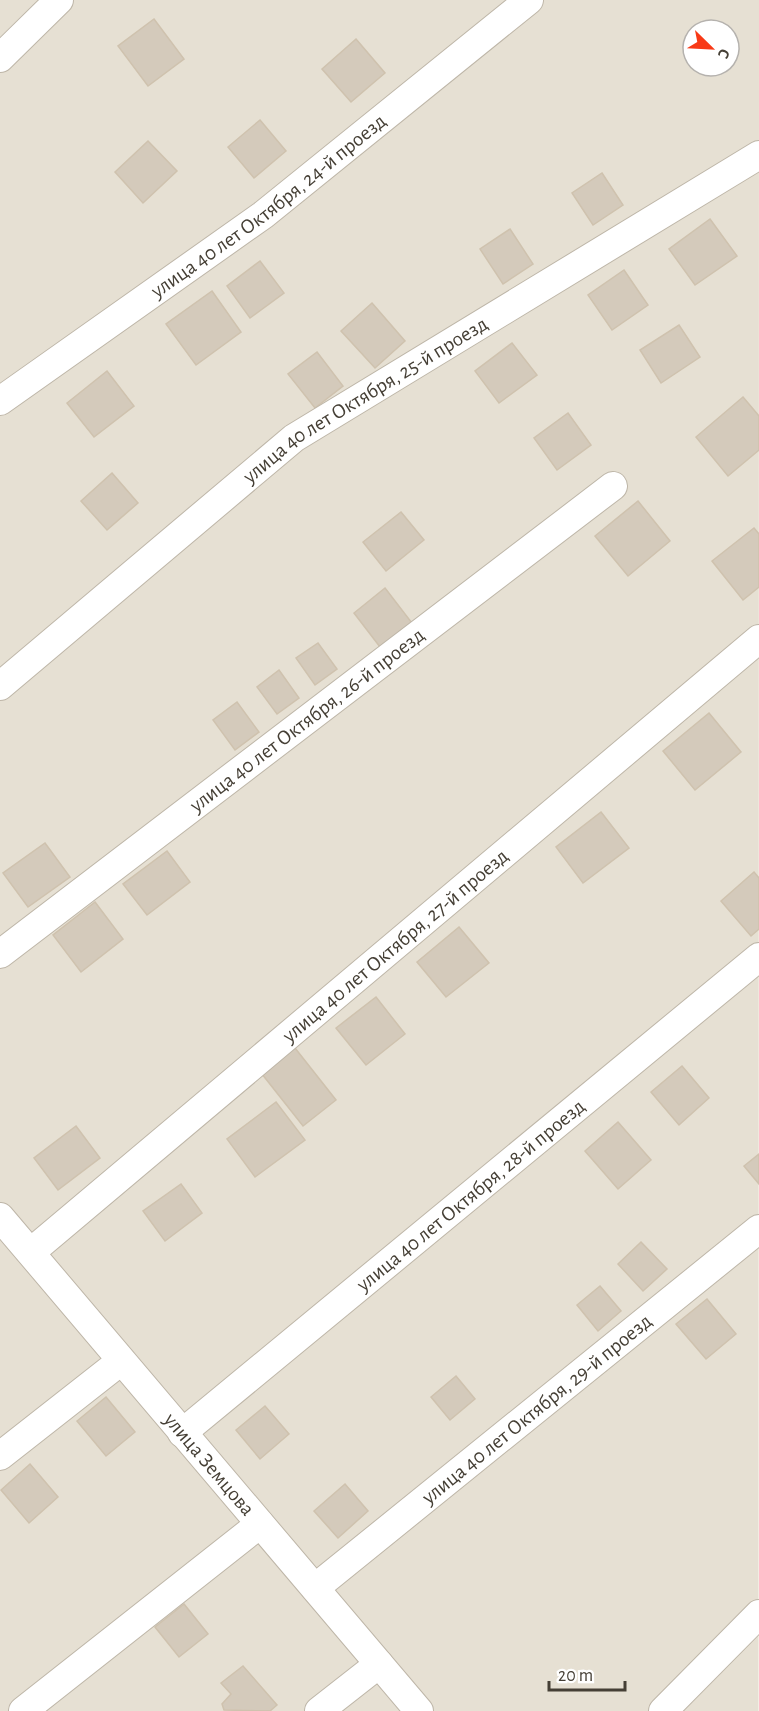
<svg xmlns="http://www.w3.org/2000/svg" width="759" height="1711" font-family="'Alegreya Sans',sans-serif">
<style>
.residential{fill:#e6e0d3;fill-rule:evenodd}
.building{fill:#d4cabb;stroke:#cfc2ae;stroke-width:1.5}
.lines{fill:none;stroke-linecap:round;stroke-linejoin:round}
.street-casing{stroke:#beb6a8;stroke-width:30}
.street{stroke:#fff;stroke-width:28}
.labels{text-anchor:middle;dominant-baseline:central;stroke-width:4.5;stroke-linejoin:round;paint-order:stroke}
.street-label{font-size:21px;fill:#453f35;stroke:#fff}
</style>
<rect width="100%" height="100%" fill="#f2eee5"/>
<path class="residential" d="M0,0H759L758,1711H0ZM693,30H729V66H693Z"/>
<g class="building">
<polygon points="154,19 184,59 148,86 118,46"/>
<polygon points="356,39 385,73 351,102 322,69"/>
<polygon points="260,120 286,151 254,178 228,147"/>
<polygon points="148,141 177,171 143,203 115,172"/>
<polygon points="602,173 623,205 593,225 572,193"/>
<polygon points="710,219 737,256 695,285 669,249"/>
<polygon points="510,229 533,264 503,284 480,249"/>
<polygon points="260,261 284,293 250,318 227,286"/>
<polygon points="624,270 648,305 612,330 588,295"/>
<polygon points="212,291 241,332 196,365 166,324"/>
<polygon points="372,303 405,341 375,368 341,331"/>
<polygon points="679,325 700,357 661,383 640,350"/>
<polygon points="512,343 537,375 499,403 475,371"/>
<polygon points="317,352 343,386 315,408 288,374"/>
<polygon points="107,371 134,406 94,437 67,403"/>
<polygon points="743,397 759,416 759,450 728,476 696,437"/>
<polygon points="568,413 591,445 557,470 534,438"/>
<polygon points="112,473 138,503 107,530 81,501"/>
<polygon points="638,501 670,541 628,576 595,536"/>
<polygon points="401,512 424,540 386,571 363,542"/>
<polygon points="754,528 759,534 759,587 743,600 712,561"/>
<polygon points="385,588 412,623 380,647 354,613"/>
<polygon points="318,643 337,669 315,685 296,658"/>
<polygon points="279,670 299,698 277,714 257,687"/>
<polygon points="237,702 259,732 235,750 213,720"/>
<polygon points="709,713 741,752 695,790 663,751"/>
<polygon points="601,812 629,848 583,883 556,847"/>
<polygon points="45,843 70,877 28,907 3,873"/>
<polygon points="167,851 190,882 147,915 123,884"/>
<polygon points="754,872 759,878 759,929 751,936 721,901"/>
<polygon points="95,902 123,939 81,972 53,935"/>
<polygon points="459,927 489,963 446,997 417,962"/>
<polygon points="376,997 405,1034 366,1065 336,1028"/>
<polygon points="295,1048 336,1100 303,1126 262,1074"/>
<polygon points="682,1066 709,1098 679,1125 651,1092"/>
<polygon points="276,1102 305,1140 255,1177 227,1139"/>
<polygon points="618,1122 651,1160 618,1189 585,1151"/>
<polygon points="76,1126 100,1158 58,1190 34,1158"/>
<polygon points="759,1154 759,1184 744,1166"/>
<polygon points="181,1184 202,1213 165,1241 143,1211"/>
<polygon points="641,1242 667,1269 643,1291 618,1264"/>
<polygon points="600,1286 621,1311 598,1331 577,1305"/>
<polygon points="707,1299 736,1334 706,1359 676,1324"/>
<polygon points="456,1376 475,1399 450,1420 431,1397"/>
<polygon points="106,1397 135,1432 106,1456 77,1421"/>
<polygon points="265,1406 289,1434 260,1459 236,1430"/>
<polygon points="30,1464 58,1497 29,1523 1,1490"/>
<polygon points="345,1484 368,1511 338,1538 314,1511"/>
<polygon points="184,1604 208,1634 179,1657 155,1627"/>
<polygon points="243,1666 277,1705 270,1711 224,1710 222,1704 231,1694 221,1683"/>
</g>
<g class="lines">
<defs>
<g id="street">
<polyline points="0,58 59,0"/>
<path id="s1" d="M0,401L263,215L529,0"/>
<path id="s2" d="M0,686L294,438L759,155"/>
<path id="s3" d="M0,954L613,486"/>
<path id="s4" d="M0,1217L419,1711"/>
<path id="s5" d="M31,1252L759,639"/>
<path id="s6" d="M182,1433L759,957"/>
<polyline points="0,1456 121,1361"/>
<path id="s7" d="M315,1588L759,1229"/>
<polyline points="23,1711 260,1524"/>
<polyline points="319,1711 379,1664"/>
<polyline points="663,1711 759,1614"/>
</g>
</defs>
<use href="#street" class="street-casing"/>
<use href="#street" class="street"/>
</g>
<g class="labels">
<g class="street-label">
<text stroke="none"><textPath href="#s1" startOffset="332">улица 40 лет Октября, 24-й проезд</textPath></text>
<text stroke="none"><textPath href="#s2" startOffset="465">улица 40 лет Октября, 25-й проезд</textPath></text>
<text stroke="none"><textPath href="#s3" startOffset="386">улица 40 лет Октября, 26-й проезд</textPath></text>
<text stroke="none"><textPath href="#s5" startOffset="476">улица 40 лет Октября, 27-й проезд</textPath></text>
<text stroke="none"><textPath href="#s6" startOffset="374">улица 40 лет Октября, 28-й проезд</textPath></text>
<text stroke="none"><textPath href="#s7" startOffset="285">улица 40 лет Октября, 29-й проезд</textPath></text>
<text stroke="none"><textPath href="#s4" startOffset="324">улица Земцова</textPath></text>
</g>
</g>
<g transform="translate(711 48) rotate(114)"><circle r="28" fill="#ffffff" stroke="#b5b2ae" stroke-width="1.5"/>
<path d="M0-4.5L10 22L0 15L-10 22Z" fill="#f83916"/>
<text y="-9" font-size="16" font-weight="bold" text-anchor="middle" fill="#453f35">С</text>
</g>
<path d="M549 1681v9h76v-9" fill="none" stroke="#453f35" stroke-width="3"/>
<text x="558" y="1681" font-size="18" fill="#453f35" stroke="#ffffff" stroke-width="4.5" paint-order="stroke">20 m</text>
</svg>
